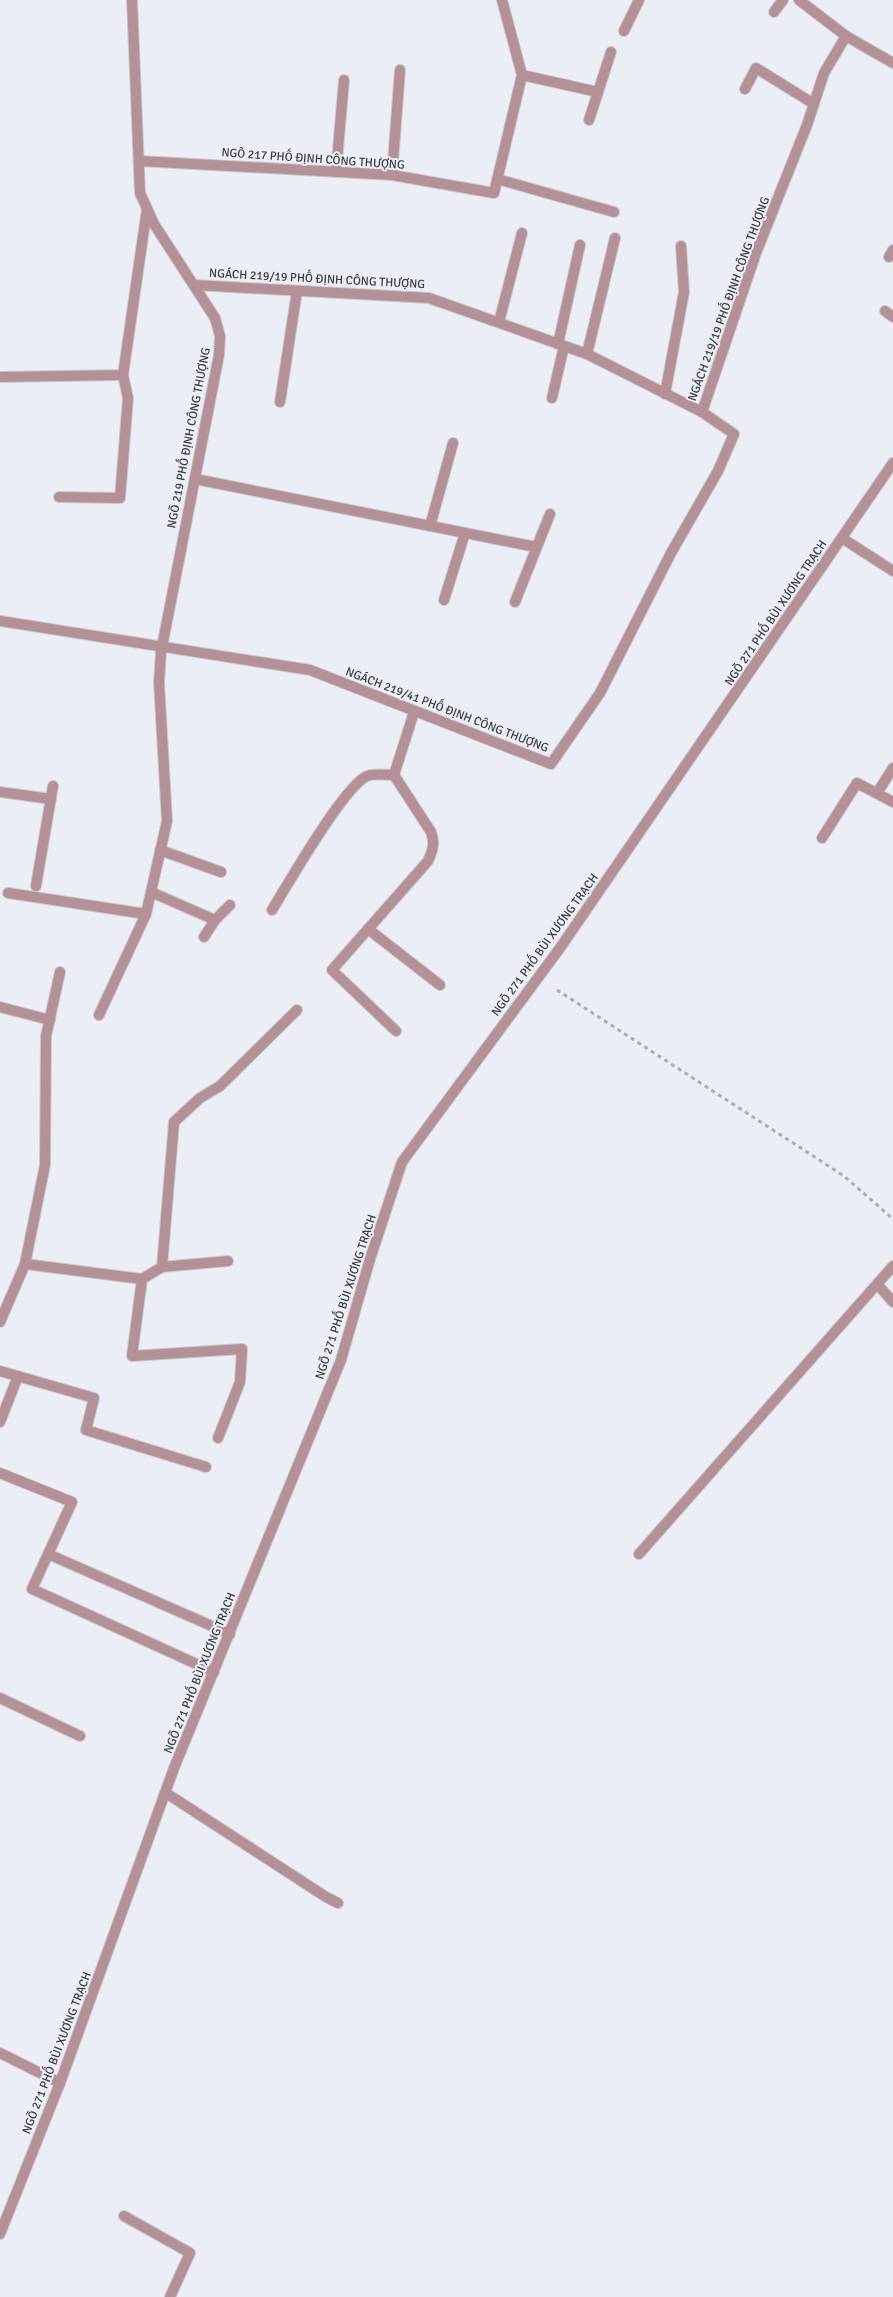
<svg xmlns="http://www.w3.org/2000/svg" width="893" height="2297" font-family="Signika,sans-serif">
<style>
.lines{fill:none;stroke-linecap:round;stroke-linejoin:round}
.service-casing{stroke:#c8cad0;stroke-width:12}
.path{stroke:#abadb3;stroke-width:3;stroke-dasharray:4 4;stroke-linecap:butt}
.service{stroke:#b49097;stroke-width:10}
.labels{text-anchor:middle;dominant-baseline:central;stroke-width:4;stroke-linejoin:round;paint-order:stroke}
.street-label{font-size:12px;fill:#3a3b3e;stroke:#ebeef5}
</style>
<rect width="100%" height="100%" fill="#ebeef5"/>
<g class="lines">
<defs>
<g id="service">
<polyline points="799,0 846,36 893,63"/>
<polyline points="774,12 783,0"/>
<polyline points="624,31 639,0"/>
<polyline points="522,75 598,92"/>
<polyline points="745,89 756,68 814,104"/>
<polyline points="589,120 611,52"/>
<polyline points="140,161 392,175 494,193 522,75 502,0"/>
<polyline points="336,172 344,80"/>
<polyline points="392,175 400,70"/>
<polyline points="497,179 614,212"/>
<polyline points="889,257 893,250"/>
<polyline points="194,285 429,298 587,354 702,412 756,253 807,125 824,73 846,36"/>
<polyline points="885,311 893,317"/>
<polyline points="499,322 522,233"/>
<polyline points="558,344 580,245"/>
<polyline points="587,354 615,238"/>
<polyline points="0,377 123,375 147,209"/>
<polyline points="665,394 684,292 681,246"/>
<polyline points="552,398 564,346"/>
<polyline points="280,402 297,291"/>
<polyline points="195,479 536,547"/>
<polyline points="59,497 120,498 128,398 123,375"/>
<polyline points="430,526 453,443"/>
<polyline points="842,538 893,571"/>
<polyline points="444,600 465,533"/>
<polyline points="515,602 550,514"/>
<polyline points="0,621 310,670 551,764 600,693 671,553 718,471 734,434 702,412"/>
<path d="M394,775L431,832C435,843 433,850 428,861L332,970L396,1031"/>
<polyline points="394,775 414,712"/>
<polyline points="0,792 51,799"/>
<polyline points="877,793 893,768"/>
<polyline points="822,838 857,783 893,802"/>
<polyline points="160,850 221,872"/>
<polyline points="36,886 53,786"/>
<polyline points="151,892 215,920"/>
<polyline points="8,893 146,914"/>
<path d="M272,910C288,884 344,786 367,776C374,773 386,775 394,775"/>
<polyline points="368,929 440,985"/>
<polyline points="204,937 215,920 230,905"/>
<polyline points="0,1007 50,1020"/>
<polyline points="99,1015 146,914 167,821 159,682 161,652 219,355 220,336 215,318 154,224 140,193 132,0"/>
<polyline points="25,1264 142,1279 162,1267 228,1261"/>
<polyline points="162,1267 174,1122 200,1098 220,1086 297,1010"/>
<polyline points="142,1279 132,1356 242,1349 240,1382 218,1438"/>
<polyline points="878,1285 893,1302"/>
<polyline points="0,1322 25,1264 45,1165 46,1036 60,972"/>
<polyline points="0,1371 94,1398 86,1430 206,1467"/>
<polyline points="0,1422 18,1376"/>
<polyline points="0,1473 72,1502 32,1589 214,1672"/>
<polyline points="48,1554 230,1634"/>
<polyline points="639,1554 893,1266"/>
<polyline points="0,1698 80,1736"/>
<polyline points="166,1793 326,1897 338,1903"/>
<polyline points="0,2053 60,2083"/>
<polyline points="124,2216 190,2253 170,2297"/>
<polyline points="0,2234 60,2083 174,1768 341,1360 370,1259 402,1162 560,948 893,463"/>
</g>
</defs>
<use href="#service" class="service-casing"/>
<polyline class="path" points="557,990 844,1176 893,1219"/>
<use href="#service" class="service"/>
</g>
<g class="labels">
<g class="street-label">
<text transform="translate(313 159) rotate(4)">NGÕ 217 PHỐ ĐỊNH CÔNG THƯỢNG</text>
<text transform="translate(317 279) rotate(3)">NGÁCH 219/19 PHỐ ĐỊNH CÔNG THƯỢNG</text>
<text transform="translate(729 299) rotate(-70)">NGÁCH 219/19 PHỐ ĐỊNH CÔNG THƯỢNG</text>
<text transform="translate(189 438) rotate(-79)">NGÕ 219 PHỐ ĐỊNH CÔNG THƯỢNG</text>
<text transform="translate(776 613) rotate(-56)">NGÕ 271 PHỐ BÙI XƯƠNG TRẠCH</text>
<text transform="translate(447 710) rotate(21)">NGÁCH 219/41 PHỐ ĐỊNH CÔNG THƯỢNG</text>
<text transform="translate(545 945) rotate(-54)">NGÕ 271 PHỐ BÙI XƯƠNG TRẠCH</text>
<text transform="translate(346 1297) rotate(-72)">NGÕ 271 PHỐ BÙI XƯƠNG TRẠCH</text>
<text transform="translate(200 1673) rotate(-68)">NGÕ 271 PHỐ BÙI XƯƠNG TRẠCH</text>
<text transform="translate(57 2053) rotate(-69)">NGÕ 271 PHỐ BÙI XƯƠNG TRẠCH</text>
</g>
</g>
</svg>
